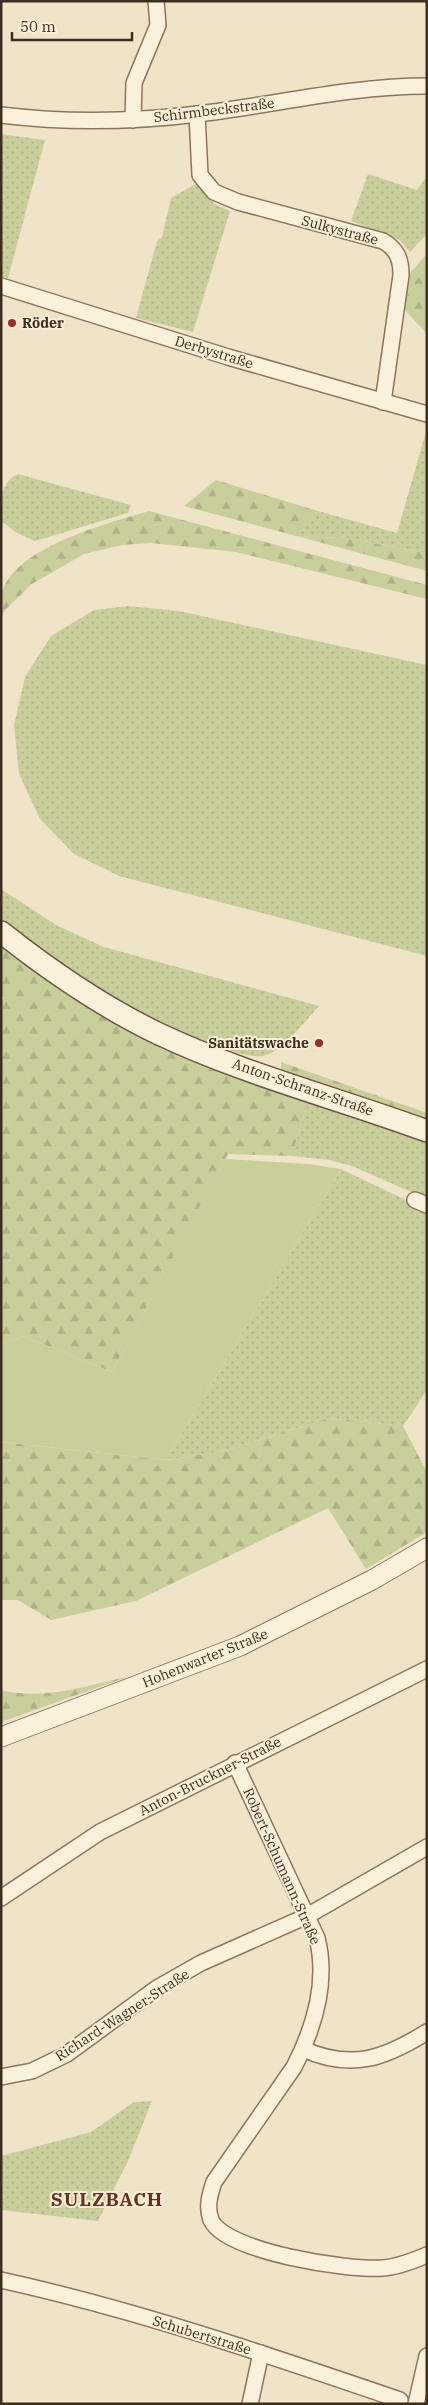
<svg xmlns="http://www.w3.org/2000/svg" width="428" height="2405" font-family="'IBM Plex Serif',serif">
<style>
.grass{fill:url(#grass-dots)}
.forest{fill:url(#forest-firs)}
.garden{fill:#c9cf9b}
.lines{fill:none;stroke-linecap:round;stroke-linejoin:round}
.minor-casing{stroke:#8d765c;stroke-width:18}
.tertiary-casing{stroke:#8d765c;stroke-width:21}
.secondary-casing{stroke:#6f573f;stroke-width:24}
.minor{stroke:#faf1dc;stroke-width:15}
.tertiary{stroke:#faf1dc;stroke-width:19}
.secondary{stroke:#faf1dc;stroke-width:21}
.poi-dot{fill:#9e2a2b;stroke:#f7eed8;stroke-width:2}
.labels{text-anchor:middle;dominant-baseline:central;stroke-width:4;stroke-linejoin:round;paint-order:stroke}
.street-label{font-size:14px;fill:#3d2e20;stroke:#f7eed8}
.poi-label{font-size:14px;font-weight:bold;fill:#3d2e20;stroke:#f7eed8;text-anchor:start}
.district-label{font-size:19px;font-weight:bold;letter-spacing:1px;fill:#6b2e1e;stroke:#f7eed8}
</style>
<defs>
<pattern id="grass-dots" width="8" height="8" patternUnits="userSpaceOnUse" patternTransform="scale(1.25)"><rect width="8" height="8" fill="#c9cf9b"/><path d="M2 2h.1M6 6h.1" fill="none" stroke="#aeb285" stroke-width="1.8" stroke-linecap="round"/></pattern>
<pattern id="forest-firs" width="22" height="20" patternUnits="userSpaceOnUse" patternTransform="scale(1.25)"><rect width="22" height="20" fill="#c9cf9b"/><path d="M5 1l3.5 6h-7zM16 11l3.5 6h-7z" fill="#aeb285"/></pattern>
</defs>
<rect width="100%" height="100%" fill="#f0e4c8"/>
<g class="grass">
<polygon points="1,134 45,140 8,278 1,276"/>
<polygon points="368,174 417,190 427,176 427,234 410,252 400,240 351,221"/>
<polygon points="197,183 214,204 230,211 193,332 136,318 157,241 162,237 171,198"/>
<polygon points="427,428 427,553 346,538 294,536 318,511 397,533"/>
<path d="M18,474L131,505L128,513L35,541L17,533L1,521C1,500 0,483 18,474Z"/>
<polygon points="128,606 179,611 427,665 427,956 119,876 74,854 40,819 19,774 14,725 25,677 51,636 94,610"/>
<path d="M1,889L56,925L104,947L319,1006C306,1020 281,1053 263,1056C230,1062 101,992 70,972C46,956 23,937 1,919Z"/>
<polygon points="308,1100 427,1142 427,1199 352,1166 329,1160 292,1156"/>
<polygon points="341,1169 427,1210 427,1390 403,1426 329,1418 225,1451 166,1460"/>
<polygon points="152,2101 128,2161 98,2221 1,2210 1,2156 91,2132 134,2102"/>
</g>
<g class="forest">
<polygon points="427,254 427,334 403,308 408,275"/>
<polygon points="216,480 318,511 295,536 346,538 427,553 427,571 184,506"/>
<path d="M149,511L427,585V599L236,552L151,543L122,545L84,554L32,584L6,609L1,617C1,610 0,603 1,597C9,548 109,523 149,511Z"/>
<polygon points="1,942 308,1100 292,1156 228,1154 112,1372 23,1336 1,1345 1,1001 4,998 1,995"/>
<polygon points="281,1062 427,1113 427,1120 281,1072"/>
<polygon points="329,1418 403,1426 427,1472 427,1532 366,1569 328,1508 136,1601 51,1620 18,1600 1,1600 1,1442 166,1460 225,1451"/>
<path d="M130,1676L1,1722V1690C43,1701 89,1685 130,1676Z"/>
</g>
<polygon class="garden" points="225,1159 309,1164 341,1169 166,1460 1,1442 1,1345 23,1336 112,1372"/>
<g class="lines">
<defs>
<g id="minor">
<path d="M197,114L200,175L214,192L238,202L383,241C397,249 401,259 401,275L383,402"/>
<path d="M1,115C66,123 133,122 198,114C274,105 350,86 427,86"/>
<polyline points="133,120 134,83 158,25 156,1"/>
<polyline points="1,286 228,357 427,414"/>
<polyline points="415,1200 427,1205"/>
<path d="M235,1763L317,1938C328,1981 314,2028 294,2067L214,2182C210,2194 206,2207 211,2220C226,2252 349,2271 383,2268C398,2267 413,2261 427,2255"/>
<polyline points="1,1898 100,1832 427,1669"/>
<path d="M303,2049C352,2071 385,2058 427,2032"/>
<polyline points="1,2077 32,2071 67,2054 157,1988 201,1963 307,1916 427,1847"/>
<path d="M1,2280C137,2310 268,2355 400,2400"/>
<polyline points="250,2404 261,2353"/>
<polyline points="416,2404 427,2356"/>
</g>
<polyline id="tertiary" points="1,1737 240,1646 372,1580 427,1548"/>
<path id="secondary" d="M1,932C49,970 101,1006 157,1033C243,1074 337,1098 427,1131"/>
</defs>
<use href="#minor" class="minor-casing"/>
<use href="#tertiary" class="tertiary-casing"/>
<use href="#secondary" class="secondary-casing"/>
<use href="#minor" class="minor"/>
<use href="#tertiary" class="tertiary"/>
<use href="#secondary" class="secondary"/>
</g>
<g class="poi-dot">
<circle cx="12" cy="323" r="5"/>
<circle cx="319" cy="1043" r="5"/>
</g>
<g class="labels">
<g class="street-label">
<text transform="translate(214 110) rotate(-7)">Schirmbeckstraße</text>
<text transform="translate(340 230) rotate(15)">Sulkystraße</text>
<text transform="translate(214 352) rotate(17)">Derbystraße</text>
<text transform="translate(303 1087) rotate(19)">Anton-Schranz-Straße</text>
<text transform="translate(205 1658) rotate(-22)">Hohenwarter Straße</text>
<text transform="translate(210 1776) rotate(-27)">Anton-Bruckner-Straße</text>
<text transform="translate(282 1866) rotate(66)">Robert-Schumann-Straße</text>
<text transform="translate(122 2015) rotate(-33)">Richard-Wagner-Straße</text>
<text transform="translate(202 2335) rotate(17)">Schubertstraße</text>
</g>
<g class="poi-label">
<text x="22" y="323">Röder</text>
<text x="309" y="1043" text-anchor="end">Sanitätswache</text>
</g>
<g class="district-label">
<text x="107" y="2199">SULZBACH</text>
</g>
</g>
<rect width="428" height="2405" fill="none" stroke="#3d2e20" stroke-width="5"/>
<path d="M12 32v8h120v-8" fill="none" stroke="#3d2e20" stroke-width="2.5"/>
<text x="20" y="32" font-size="15" fill="#3d2e20" stroke="#f7eed8" stroke-width="4" paint-order="stroke">50 m</text>
</svg>
